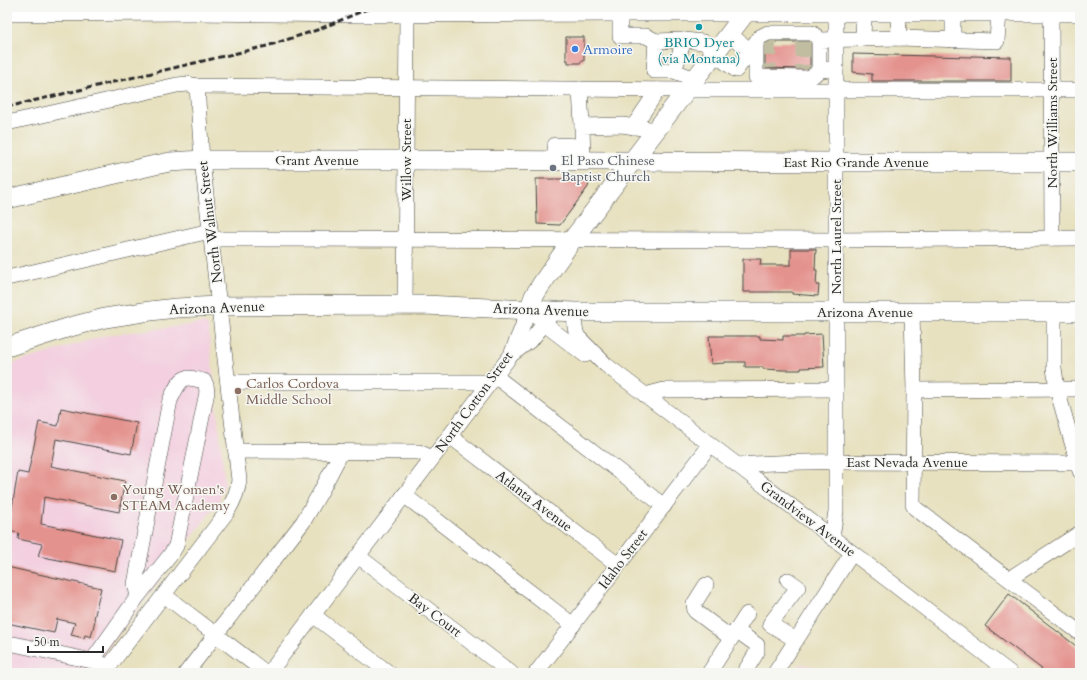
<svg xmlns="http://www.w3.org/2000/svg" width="1087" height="680" font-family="Cardo,serif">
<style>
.built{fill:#f3cfdf}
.building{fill:#e4928d}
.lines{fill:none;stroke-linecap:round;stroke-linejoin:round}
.minor-tunnel{stroke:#c1bda1;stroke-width:15;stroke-dasharray:15 8;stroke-linecap:butt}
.minor-casing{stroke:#474641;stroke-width:16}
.major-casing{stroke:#474641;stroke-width:20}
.minor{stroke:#fff;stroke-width:15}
.major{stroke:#fff;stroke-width:19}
.rail{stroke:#2b2b2b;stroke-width:3;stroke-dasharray:6 3;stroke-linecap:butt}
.culture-dot{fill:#0f9aa8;stroke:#f6f6f2;stroke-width:1.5}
.shop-dot{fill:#3f7fe0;stroke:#f6f6f2;stroke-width:1.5}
.worship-dot{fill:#6b7280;stroke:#f6f6f2;stroke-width:1.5}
.education-dot{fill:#8d6e63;stroke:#f6f6f2;stroke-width:1.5}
.labels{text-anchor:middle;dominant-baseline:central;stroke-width:3;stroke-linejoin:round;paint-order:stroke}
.culture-label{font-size:14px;fill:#0d838f;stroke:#f6f6f2}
.shop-label{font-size:14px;fill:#366cbe;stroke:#f6f6f2;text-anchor:start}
.street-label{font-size:14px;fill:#2b2b2b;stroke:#f6f6f2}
.worship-label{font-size:14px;fill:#5b616d;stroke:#f6f6f2;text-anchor:start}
.education-label{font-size:14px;fill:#785e54;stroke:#f6f6f2;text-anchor:start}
</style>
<rect width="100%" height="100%" fill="#f6f6f2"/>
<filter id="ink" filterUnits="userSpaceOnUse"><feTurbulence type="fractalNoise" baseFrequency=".025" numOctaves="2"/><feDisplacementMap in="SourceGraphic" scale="8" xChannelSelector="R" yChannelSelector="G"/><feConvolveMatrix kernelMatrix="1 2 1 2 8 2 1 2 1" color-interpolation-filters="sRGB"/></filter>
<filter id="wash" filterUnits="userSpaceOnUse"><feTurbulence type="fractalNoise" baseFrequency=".012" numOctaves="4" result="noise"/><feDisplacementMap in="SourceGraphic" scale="16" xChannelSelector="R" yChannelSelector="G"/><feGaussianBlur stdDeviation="0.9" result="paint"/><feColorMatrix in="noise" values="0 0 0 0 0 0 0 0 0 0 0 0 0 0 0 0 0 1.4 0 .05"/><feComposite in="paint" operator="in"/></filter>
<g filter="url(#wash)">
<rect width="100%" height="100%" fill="#e7e1bf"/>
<g class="built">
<polygon points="204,323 208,326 225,483 219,501 89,673 7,673 7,365 107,335"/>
<polygon points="801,664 843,673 795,673"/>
</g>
<g id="blocks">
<g class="building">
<polygon points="566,37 584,37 584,61 581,61 581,63 568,63 568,60 566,60"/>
<polygon points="770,42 809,42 810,43 810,66 809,68 803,69 765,68 765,45"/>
<polygon points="853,54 971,57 971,56 1011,57 1011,81 872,81 872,74 853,72"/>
<polygon points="536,179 590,179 588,187 560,225 537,224"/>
<polygon points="791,249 816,249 815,270 817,270 816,285 819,285 818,296 792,294 792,292 743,292 743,259 761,259 760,265 791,265"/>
<polygon points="822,334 824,367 801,368 801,370 783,370 763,369 763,367 745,367 745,362 725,362 725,363 711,364 709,336 760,336 760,339 783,340 783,336 804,336 804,335"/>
<polygon points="61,408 137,423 131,454 56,439 51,466 125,481 119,512 44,497 41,524 121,540 115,571 38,556 42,544 18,539 19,533 8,531 18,472 28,474 39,422 58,426"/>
<polygon points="7,567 101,588 94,619 95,620 91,637 85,635 84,638 71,635 75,623 57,619 54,633 7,623"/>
<polygon points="1009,594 1080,649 1080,662 1072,673 1047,673 985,626"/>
</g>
</g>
</g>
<g filter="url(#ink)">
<use href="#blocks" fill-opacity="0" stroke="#474641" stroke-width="1"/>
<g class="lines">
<g class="minor-tunnel">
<polyline points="768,41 769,68"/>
<polyline points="803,42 803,69"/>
</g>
<defs>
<g id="minor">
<polyline points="1051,7 1052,238"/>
<polyline points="620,12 620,36 646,36 656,41"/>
<polyline points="898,12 899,38"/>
<polyline points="953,12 953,40"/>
<polyline points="729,34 750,50"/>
<polyline points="863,39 864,12"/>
<polyline points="684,40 703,42 716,51"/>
<polyline points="756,42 756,77 808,78 814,75 819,70"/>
<polyline points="714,54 736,70 760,37 768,33 812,33 816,36 819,40"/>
<polyline points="836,69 819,70 819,40 899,38 997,41 999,12"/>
<polyline points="674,71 684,40 656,41 654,71 674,71 695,79"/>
<polyline points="580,89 582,126"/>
<polyline points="7,123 177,85 188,84 197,86 686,90 1080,90"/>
<polyline points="633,127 658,90"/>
<polyline points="556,161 555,145 582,146"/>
<polyline points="583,161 582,126 622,125 656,130"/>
<polyline points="211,239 836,240 1080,238"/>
<polyline points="7,278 210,231"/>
<polyline points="405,306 407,13"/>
<path d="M575,312C574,321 574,329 578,337L606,365L1010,673"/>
<polyline points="912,312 914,390 913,505 915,508 1080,633"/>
<polyline points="1054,312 1054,368 1057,389 1080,471"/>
<polyline points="512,354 532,339 550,316"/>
<polyline points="495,376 664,506"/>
<polyline points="228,382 490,382"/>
<polyline points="914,390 1080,389"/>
<polyline points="645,395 664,390 836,389"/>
<polyline points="450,436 618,565"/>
<polyline points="236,451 419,452 432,458"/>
<path d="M737,465C770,463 803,461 836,462L1077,463"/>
<polyline points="404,495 573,625"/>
<polyline points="832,538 836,511 836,7"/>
<polyline points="358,556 511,673"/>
<polyline points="1009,579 1080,533"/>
<polyline points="788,580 798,587 770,624 796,640"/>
<polyline points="706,585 694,604 695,611 731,638"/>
<polyline points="164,595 266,673"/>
<polyline points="313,615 389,673"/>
<polyline points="736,630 757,645 757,652 744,673"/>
<polyline points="14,644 101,663"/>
<path d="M92,661L138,596L171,554L176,546L207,392L206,385L204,381C199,380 193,378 188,378C179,378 174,393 170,400L135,584L138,596"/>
<path d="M104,673L227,512C233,502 238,492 239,480L202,160L197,86"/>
<polyline points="186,673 303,522 320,493 342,451"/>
<polyline points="269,673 358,556 511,355 529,310 551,329 585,355"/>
<polyline points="536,673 710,445"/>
<polyline points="709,673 747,614"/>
<polyline points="775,673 852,553"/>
</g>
<g id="major">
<polyline points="7,12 194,11 358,13 620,12 1080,12"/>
<polyline points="7,199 155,165 170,162 202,160 406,160 836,162 1080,162"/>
<polyline points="529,310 534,296 541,285 572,240 750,7"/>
<polyline points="7,347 70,327 105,318 150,311 176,308 219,306 425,305 575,312 1080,312"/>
</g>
</defs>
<use href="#minor" class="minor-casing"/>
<use href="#major" class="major-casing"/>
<use href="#minor" class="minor"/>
<use href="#major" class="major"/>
<polyline class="rail" points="7,107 267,46 317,30 372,7"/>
</g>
</g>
<circle class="culture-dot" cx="699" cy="27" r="4"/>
<circle class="shop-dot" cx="575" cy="49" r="4"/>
<circle class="worship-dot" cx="553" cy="168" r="4"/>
<g class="education-dot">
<circle cx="238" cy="391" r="4"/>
<circle cx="114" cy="497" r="4"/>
</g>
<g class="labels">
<g class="culture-label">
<text x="699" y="42">BRIO Dyer<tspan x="699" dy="16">(via Montana)</tspan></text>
</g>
<g class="shop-label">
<text x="583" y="49">Armoire</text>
</g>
<g class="street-label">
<text transform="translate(1052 123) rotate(-90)">North Williams Street</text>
<text x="317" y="160">Grant Avenue</text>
<text transform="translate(406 160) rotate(-90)">Willow Street</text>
<text x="856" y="162">East Rio Grande Avenue</text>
<text transform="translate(210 222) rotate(-97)">North Walnut Street</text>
<text transform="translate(836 237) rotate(-90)">North Laurel Street</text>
<text transform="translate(217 308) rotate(-2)">Arizona Avenue</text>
<text transform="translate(541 310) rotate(2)">Arizona Avenue</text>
<text x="865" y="312">Arizona Avenue</text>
<text transform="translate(474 402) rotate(-54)">North Cotton Street</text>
<text x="907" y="462">East Nevada Avenue</text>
<text transform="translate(534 501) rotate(37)">Atlanta Avenue</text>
<text transform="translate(808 519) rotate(37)">Grandview Avenue</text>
<text transform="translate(623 559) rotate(-53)">Idaho Street</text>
<text transform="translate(435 615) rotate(37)">Bay Court</text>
</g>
<g class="worship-label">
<text x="561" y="160">El Paso Chinese<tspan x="561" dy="16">Baptist Church</tspan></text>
</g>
<g class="education-label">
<text x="246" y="383">Carlos Cordova<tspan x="246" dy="16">Middle School</tspan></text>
<text x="122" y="489">Young Women's<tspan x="122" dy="16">STEAM Academy</tspan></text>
</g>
</g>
<rect width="1087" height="680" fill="none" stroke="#f6f6f2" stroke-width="24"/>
<path d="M28 646v6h75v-6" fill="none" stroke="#2b2b2b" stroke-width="2"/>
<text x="34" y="646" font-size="12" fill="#2b2b2b" stroke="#f6f6f2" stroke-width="3" paint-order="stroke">50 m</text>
</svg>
